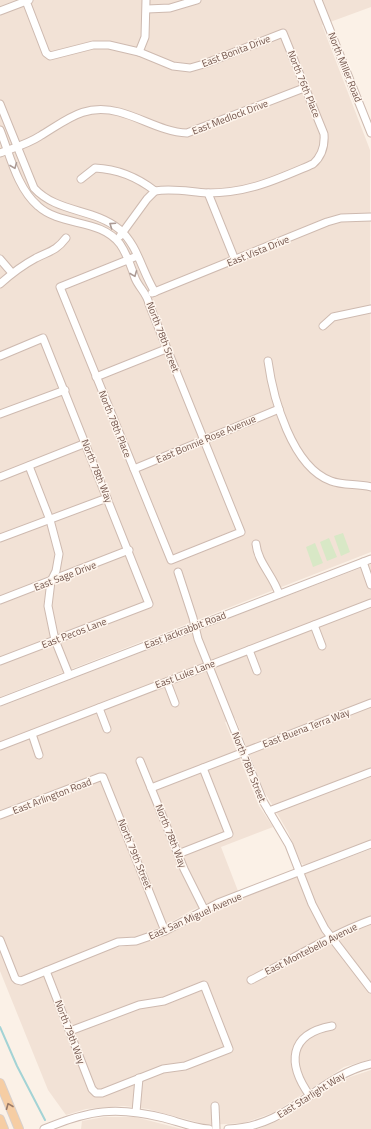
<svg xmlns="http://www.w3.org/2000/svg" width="371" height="1129" font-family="'Titillium Web',sans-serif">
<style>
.residential{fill:#f2e2d6}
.green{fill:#d8e8c6}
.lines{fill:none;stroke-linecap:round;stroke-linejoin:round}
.stream{stroke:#a3d3d5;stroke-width:2}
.minor-casing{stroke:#cebab0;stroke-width:9}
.major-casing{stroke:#d8d0cd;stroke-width:10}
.minor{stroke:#fff;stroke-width:7}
.major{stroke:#f6cda3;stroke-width:8}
.oneway{stroke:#ab9a94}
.oneway2{stroke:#9a7a67}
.labels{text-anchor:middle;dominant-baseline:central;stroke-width:3;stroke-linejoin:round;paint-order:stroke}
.street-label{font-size:10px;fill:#73564d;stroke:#fef5ed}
</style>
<rect width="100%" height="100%" fill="#fbf1e7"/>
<g class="residential">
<polygon points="0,0 371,0 371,7 322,25 370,150 371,552 0,697"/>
<polygon points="371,564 371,840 313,863 304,865 301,863 288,832 264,791 235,718 225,722 259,806 273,827 221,847 238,891 190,911 168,924 134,938 114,940 12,980 19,985 113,948 140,944 176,930 214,908 371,849 371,1059 344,1067 275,1112 244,1123 208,1125 148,1109 124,1106 86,1109 66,1115 48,1090 0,971 0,707"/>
<polygon points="371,1070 371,1129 258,1129 285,1118 332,1086 350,1077"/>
<polygon points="104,1117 135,1117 182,1129 81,1129 82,1121"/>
</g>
<g class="green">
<polygon points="343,533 350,552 341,556 334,536"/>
<polygon points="329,538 337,557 327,561 320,542"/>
<polygon points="315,543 323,563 313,567 306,547"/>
</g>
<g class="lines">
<polyline class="stream" points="0,1027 17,1066 45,1120"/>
<defs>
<g id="minor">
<polyline points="318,0 371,133"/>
<path d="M26,1L46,53L50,56L93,45H109L139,52L173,66L190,68L204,64L283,33L324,134C325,147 322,156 313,164C275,180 249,193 207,193C190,192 173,188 155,191C137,177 118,169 95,168L81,179"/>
<polyline points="147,9 170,8 197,0"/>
<polyline points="0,11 29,0"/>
<polyline points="139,52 145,37 146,0"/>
<path d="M0,104L34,188C57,213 93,208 119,229C138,245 142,272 155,292"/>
<path d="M0,130C10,155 17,188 38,206C61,227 100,218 120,244C127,254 131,266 135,278C139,288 147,293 149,304L241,532L171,560L60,287L125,261L137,256"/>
<path d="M0,153C13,148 28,144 40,136C67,120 84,103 119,112C142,118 163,132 187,133L304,88"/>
<polyline points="208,193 235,260"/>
<polyline points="120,236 147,199 155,191"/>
<polyline points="0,259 12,273"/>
<path d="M0,284C11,274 23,265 36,258C50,251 56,251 66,238"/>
<polyline points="152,293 327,222 341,218 371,217"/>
<polyline points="323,326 333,317 371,309"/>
<polyline points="0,356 43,338 149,604 0,661"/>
<path d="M268,361C273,398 292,467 331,481C344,486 358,483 371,487"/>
<polyline points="96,377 166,349"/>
<polyline points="0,414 65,390"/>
<polyline points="29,466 50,520 59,554 56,571 51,581 48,606 55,640 69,675"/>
<polyline points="134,469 279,409"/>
<polyline points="0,477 86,443"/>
<polyline points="0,538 107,498"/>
<path d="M256,544C258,563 273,575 279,594"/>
<polyline points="363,562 371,585"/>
<polyline points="178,572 193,618 198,639 263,801 289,845 312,904 325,929 371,989"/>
<polyline points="0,600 129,550"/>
<polyline points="314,625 322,646"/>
<polyline points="249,650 257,671"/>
<polyline points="167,682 175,703"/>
<polyline points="0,702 371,559"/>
<polyline points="99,708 107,729"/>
<polyline points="32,734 39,755"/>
<polyline points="0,746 371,603"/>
<polyline points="140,761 184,869 204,909"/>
<polyline points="151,788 371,703"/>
<polyline points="269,811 371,772"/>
<polyline points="0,815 100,777 103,777 165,931"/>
<polyline points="178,854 229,834 203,768"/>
<polyline points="0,940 15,978 17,980 21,981 118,942 136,941 165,931 218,903 371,844"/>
<polyline points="46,971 92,1089 96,1093 102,1093 163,1069 185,1066 229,1049 204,985 164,1001 139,1005 70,1031"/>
<path d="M251,980C291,960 330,935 371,920"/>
<path d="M310,1096C287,1064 288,1034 332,1026"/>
<polyline points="215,1106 216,1129"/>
<polyline points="136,1112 139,1078"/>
<path d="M44,1129C89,1110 116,1106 164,1118C179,1122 194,1128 209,1129"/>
<path d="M228,1129C290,1127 316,1077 371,1064"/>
</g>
<g id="major">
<polyline points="0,1083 19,1129"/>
<polyline points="0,1119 4,1129"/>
</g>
</defs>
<use href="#minor" class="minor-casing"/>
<use href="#major" class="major-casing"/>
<use href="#minor" class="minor"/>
<use href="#major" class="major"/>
</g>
<defs><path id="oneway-chevron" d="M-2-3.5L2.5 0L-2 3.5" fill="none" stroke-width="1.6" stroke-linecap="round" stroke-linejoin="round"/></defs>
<g class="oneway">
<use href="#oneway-chevron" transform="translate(14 166) rotate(68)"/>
<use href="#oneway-chevron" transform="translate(112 225) rotate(-146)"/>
<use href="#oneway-chevron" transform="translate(134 274) rotate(68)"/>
</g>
<use class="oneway2" href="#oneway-chevron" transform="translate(9 1106) rotate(-112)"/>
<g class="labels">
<g class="street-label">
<text transform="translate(236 51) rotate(-21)">East Bonita Drive</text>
<text transform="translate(345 67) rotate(68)">North Miller Road</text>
<text transform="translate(304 84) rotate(68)">North 76th Place</text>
<text transform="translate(230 117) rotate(-21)">East Medlock Drive</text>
<text transform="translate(258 251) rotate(-22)">East Vista Drive</text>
<text transform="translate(163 337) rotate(69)">North 78th Street</text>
<text transform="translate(115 424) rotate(68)">North 78th Place</text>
<text transform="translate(206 439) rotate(-23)">East Bonnie Rose Avenue</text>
<text transform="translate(97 471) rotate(68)">North 78th Way</text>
<text transform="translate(65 576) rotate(-21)">East Sage Drive</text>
<text transform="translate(185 630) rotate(-21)">East Jackrabbit Road</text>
<text transform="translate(74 633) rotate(-21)">East Pecos Lane</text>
<text transform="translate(185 674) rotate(-21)">East Luke Lane</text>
<text transform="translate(306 728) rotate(-21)">East Buena Terra Way</text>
<text transform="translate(249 767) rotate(68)">North 78th Street</text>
<text transform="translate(52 796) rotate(-21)">East Arlington Road</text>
<text transform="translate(171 836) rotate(68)">North 78th Way</text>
<text transform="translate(135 854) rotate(68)">North 79th Street</text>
<text transform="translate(195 916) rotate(-24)">East San Miguel Avenue</text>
<text transform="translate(311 949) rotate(-27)">East Montebello Avenue</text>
<text transform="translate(70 1032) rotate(69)">North 79th Way</text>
<text transform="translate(311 1095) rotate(-32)">East Starlight Way</text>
</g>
</g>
</svg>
